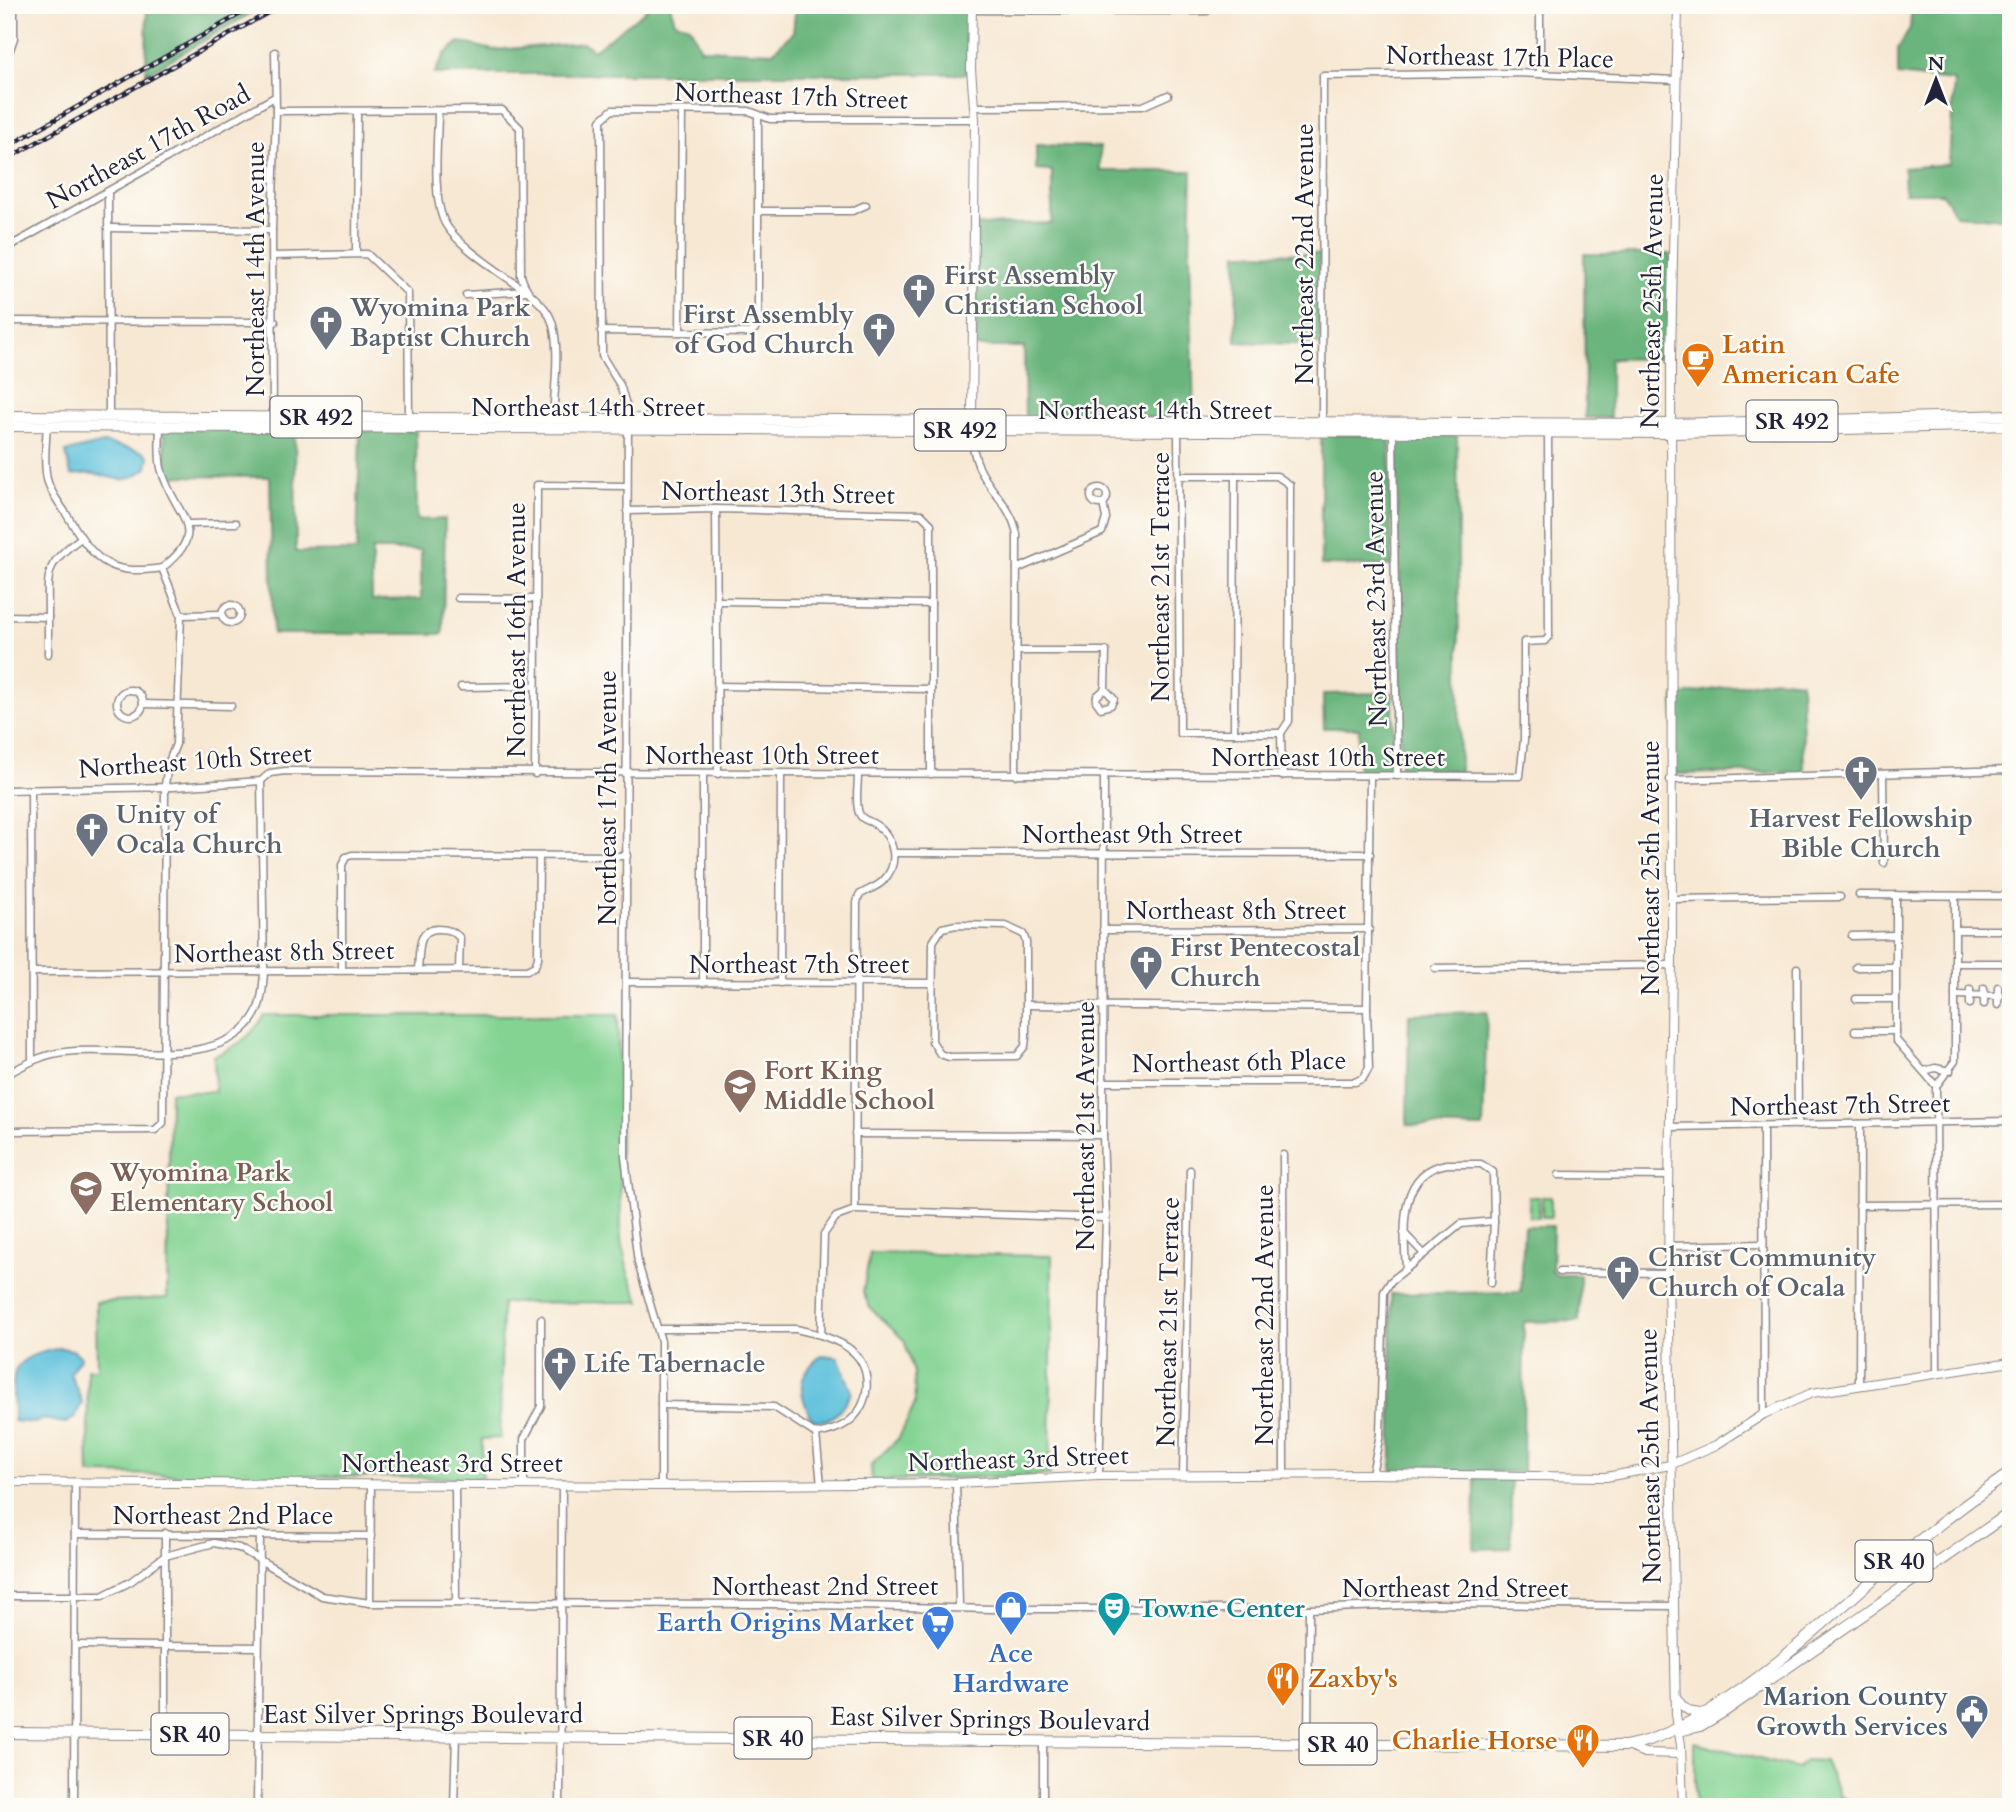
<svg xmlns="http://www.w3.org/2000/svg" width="2016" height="1812" font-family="Cardo,serif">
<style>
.green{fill:#84d393;stroke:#537a67;stroke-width:2}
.forest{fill:#6bb57d;stroke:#466c5c;stroke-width:2;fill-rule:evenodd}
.water{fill:#5cc0db;stroke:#3f718b;stroke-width:2}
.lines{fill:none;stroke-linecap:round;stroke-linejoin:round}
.street-casing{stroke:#8c8587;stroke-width:9}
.secondary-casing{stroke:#8c8587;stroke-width:10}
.primary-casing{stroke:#8c8587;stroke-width:12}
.street{stroke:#fff;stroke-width:6}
.secondary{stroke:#fff;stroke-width:8}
.primary{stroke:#fff;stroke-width:10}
.rail-casing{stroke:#22223b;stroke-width:4.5}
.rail{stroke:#fdfcf7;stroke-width:2;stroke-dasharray:5;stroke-linecap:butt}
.labels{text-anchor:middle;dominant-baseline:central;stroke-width:5;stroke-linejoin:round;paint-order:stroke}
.shield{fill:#fdfcf7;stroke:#646373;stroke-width:2}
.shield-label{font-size:24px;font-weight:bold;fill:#22223b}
.street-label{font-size:26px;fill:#22223b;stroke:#fdfcf7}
.worship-label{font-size:26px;font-weight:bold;fill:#5b616d;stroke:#fdfcf7;text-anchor:start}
.food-label{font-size:26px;font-weight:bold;fill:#c56008;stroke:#fdfcf7;text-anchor:start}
.education-label{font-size:26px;font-weight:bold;fill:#785e54;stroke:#fdfcf7;text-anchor:start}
.culture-label{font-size:26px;font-weight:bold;fill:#0d838f;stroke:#fdfcf7;text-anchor:start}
.shop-label{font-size:26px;font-weight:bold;fill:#366cbe;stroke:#fdfcf7;text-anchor:end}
.service-label{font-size:26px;font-weight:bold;fill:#4e5e75;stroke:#fdfcf7;text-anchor:end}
</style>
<rect width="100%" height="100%" fill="#fdfcf7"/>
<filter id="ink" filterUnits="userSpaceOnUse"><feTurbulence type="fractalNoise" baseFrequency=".0143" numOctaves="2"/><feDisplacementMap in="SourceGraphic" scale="14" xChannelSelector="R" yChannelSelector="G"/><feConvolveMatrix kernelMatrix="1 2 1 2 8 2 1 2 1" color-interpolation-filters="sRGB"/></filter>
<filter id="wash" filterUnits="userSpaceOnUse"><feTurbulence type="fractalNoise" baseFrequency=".00686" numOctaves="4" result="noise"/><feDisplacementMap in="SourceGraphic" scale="28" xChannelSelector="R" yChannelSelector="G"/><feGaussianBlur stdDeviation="1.57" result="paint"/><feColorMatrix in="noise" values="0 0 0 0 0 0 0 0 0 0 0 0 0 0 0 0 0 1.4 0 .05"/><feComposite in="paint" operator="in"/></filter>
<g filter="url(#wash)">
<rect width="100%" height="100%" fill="#f7e8d3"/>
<g class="green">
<path d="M264,1015H618L621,1240L628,1273L640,1302L502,1303L500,1438L482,1439V1478L89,1474L87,1369H97L96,1302L167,1298L170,1092H215L214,1056C236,1047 253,1036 264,1015Z"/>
<rect x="1529" y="1197" width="10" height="20"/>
<rect x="1542" y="1197" width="9" height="20"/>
<polygon points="870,1253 1052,1256 1050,1475 872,1481 871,1465 899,1438 915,1404 914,1373 904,1340 870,1308 863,1292"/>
<polygon points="1695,1742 1797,1769 1806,1760 1825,1761 1840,1796 1861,1807 1695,1807"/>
</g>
<g class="forest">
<polygon points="147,5 265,5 146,74"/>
<polygon points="645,5 670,5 675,22 690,26 701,49 773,52 793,32 796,5 969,5 968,74 434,74 445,54 459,42 493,50 584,43 594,50 646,10"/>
<polygon points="1912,5 2011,5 2011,271 2009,219 1956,215 1942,193 1905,193 1904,168 1949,164 1954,81 1898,75 1898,49 1910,28"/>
<polygon points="1036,145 1100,147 1100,171 1192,171 1190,252 1194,418 1025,417 1024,347 976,347 977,225 1052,223 1052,171 1036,170"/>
<polygon points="1237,253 1320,254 1320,345 1236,342"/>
<polygon points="1584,254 1671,254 1668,358 1610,359 1610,418 1585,418"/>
<path d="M163,430H295L296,552L357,551L360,431H416L417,520L445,519L443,634H273L270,477L167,476ZM372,550H421V599L372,600Z"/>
<polygon points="1321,435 1390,435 1392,566 1321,565"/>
<polygon points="1396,435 1457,436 1460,773 1400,772 1400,567 1398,566"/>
<polygon points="1776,679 1801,682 1804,772 1673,774 1674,696"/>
<polygon points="1393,693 1394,772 1367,774 1358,768 1359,728 1324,728 1323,694"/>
<polygon points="1487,1012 1483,1128 1407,1125 1409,1014"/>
<polygon points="1524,1226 1553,1226 1552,1271 1556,1275 1580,1275 1579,1321 1524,1322 1523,1472 1392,1471 1391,1294 1521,1292"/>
<polygon points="1475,1478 1511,1479 1511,1548 1474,1549"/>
</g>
<g class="water">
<path d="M104,443L144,452L149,457L147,468C123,486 119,478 94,474C87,472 78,475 71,475L66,452Z"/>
<path d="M60,1348L73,1350L81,1357L70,1373L82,1402L75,1417L66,1423L42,1419L35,1423L14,1421C14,1370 4,1360 60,1348Z"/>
<path d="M822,1355L838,1357L852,1392C843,1407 832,1427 811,1419C799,1389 795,1377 822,1355Z"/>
</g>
</g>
<g filter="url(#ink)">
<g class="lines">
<defs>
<g id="street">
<polyline points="972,10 1207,11"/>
<path d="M275,52L276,111L502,110L520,128L521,276C528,299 539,297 549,315C562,339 554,391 553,419"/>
<polyline points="5,64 14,38 14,5"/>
<polyline points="1540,74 1540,5"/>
<polyline points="974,107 1143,106 1168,95"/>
<path d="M438,111C438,141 432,192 443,219C453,244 502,273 524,290"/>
<polyline points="108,192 109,417"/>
<polyline points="759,211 852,211 866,205"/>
<polyline points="108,228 272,230"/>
<polyline points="5,249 273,98"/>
<polyline points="356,252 357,111"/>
<polyline points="273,256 367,254 408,293 409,419"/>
<polyline points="466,295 526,291"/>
<polyline points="5,321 275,322"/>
<polyline points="601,331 749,333 755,329 758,321 758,116"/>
<polyline points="680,332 682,111"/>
<polyline points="273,418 272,230 276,111"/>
<polyline points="1322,424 1323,76 1516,73 1676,80"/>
<path d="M47,425C46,441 44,458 46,473C47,487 57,500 65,512C93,557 104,577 162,568"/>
<path d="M972,429C971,486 1009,493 1017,534L1016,775"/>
<polyline points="1178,430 1180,733 1281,733"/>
<polyline points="1393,431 1397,776"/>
<polyline points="1179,476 1277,476 1290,485 1289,721 1281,733 1282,776"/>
<circle cx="1099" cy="496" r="8"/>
<polyline points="716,509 718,774"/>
<polyline points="627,511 716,509 921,514 931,524 931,774"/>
<polyline points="187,524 236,523"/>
<polyline points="1017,569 1102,532 1106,518 1103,503"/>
<polyline points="458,598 535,599"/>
<polyline points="718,601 931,604"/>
<circle cx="231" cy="614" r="9"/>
<polyline points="181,615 222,614"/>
<polyline points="8,616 48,617 48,654"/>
<path d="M48,617C48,573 43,565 81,538"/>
<polyline points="1016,651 1106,651 1105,689 1097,696 1096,701 1101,708 1111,705 1114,699 1105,689"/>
<polyline points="718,686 931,689"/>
<polyline points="461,687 535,686"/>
<circle cx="130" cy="703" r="13"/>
<polyline points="143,704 231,706"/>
<polyline points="1234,733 1235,476"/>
<polyline points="535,774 537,485 627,486"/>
<polyline points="1883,774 1884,863"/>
<polyline points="1670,780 2011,770"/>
<polyline points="5,790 173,787 261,781 270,773 285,771 1520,776 1524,740 1524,642 1545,641 1549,637 1548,429"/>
<polyline points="31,790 32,1060"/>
<polyline points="895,853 1370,854"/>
<polyline points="1859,895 2011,896"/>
<polyline points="1896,895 1896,1040 1936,1086"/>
<polyline points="1672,899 1840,897"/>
<polygon points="956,925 1006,926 1023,934 1026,942 1026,1037 1025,1046 1017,1056 949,1057 940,1054 932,1041 933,942 942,928"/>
<polyline points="1103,930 1369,929"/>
<polyline points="1955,930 1999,930"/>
<polyline points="1852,936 1896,935"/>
<polyline points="1955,963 2001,963"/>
<polyline points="1856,967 1896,967"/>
<polyline points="1435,968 1672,965"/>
<polyline points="1797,968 1798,1125"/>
<polyline points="342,969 342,865 346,857 352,855 627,856"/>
<path d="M418,969C420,953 416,928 439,929C448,929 454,931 460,938L459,970"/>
<polyline points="32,972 527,970 535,966 538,958 539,856"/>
<polyline points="626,982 932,983"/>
<polyline points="703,983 703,774"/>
<polyline points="780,983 781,775"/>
<polyline points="1998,987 1998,1005"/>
<polyline points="1970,989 1970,1004"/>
<polyline points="1955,995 2000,996"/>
<polyline points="1856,999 1896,999"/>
<polyline points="1984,1004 1984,988"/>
<polyline points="1027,1005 1367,1008"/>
<polyline points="1855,1031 1896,1031"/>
<polyline points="1924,1071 1935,1068 1950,1071"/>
<path d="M5,1075C25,1065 42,1054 65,1052C119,1045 218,1071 253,1018C262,1005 263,987 264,972L261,781"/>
<polyline points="1102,1082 1355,1082 1363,1078 1369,1068 1367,1008 1370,778"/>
<polyline points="1936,1086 1937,1374"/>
<polyline points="1936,1086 1955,1061 1955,896"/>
<polyline points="1763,1126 1764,1414"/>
<polyline points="1670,1127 2011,1121"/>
<path d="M5,1131L155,1130L163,1123L165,785L168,764L176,744L181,615L162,568C214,528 172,515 161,468C158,454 160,437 160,423"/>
<polyline points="855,1134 1103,1135"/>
<polyline points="1283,1155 1284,1475"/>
<path d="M1447,1164H1481L1493,1172L1494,1221L1461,1224L1406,1269C1404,1231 1397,1172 1447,1164Z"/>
<polyline points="1559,1175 1669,1176"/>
<polyline points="1859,1205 2011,1204"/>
<polyline points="855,1210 1106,1218"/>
<polyline points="1404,1233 1424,1254"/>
<polyline points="1668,1246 1762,1244"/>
<polyline points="1559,1272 1668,1273"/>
<polyline points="1491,1283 1494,1221"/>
<polyline points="659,1329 796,1329 821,1335"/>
<polyline points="1859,1385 1860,1124"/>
<polyline points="661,1405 774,1407 816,1434"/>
<path d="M816,1434C828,1432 838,1429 847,1423C871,1406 874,1369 851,1350C843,1343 831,1339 821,1335L824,1234L836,1217L855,1210L857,903L859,895C867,890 877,887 883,881C900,864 895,838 876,825C870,820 862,821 859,813C855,803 858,786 858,775"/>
<polyline points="816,1434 821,1485"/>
<polyline points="1372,1474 1380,1434 1384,1292 1391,1281 1406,1269"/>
<polyline points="1183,1475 1190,1170"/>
<polyline points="1099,1476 1106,1218 1103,1135 1104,776"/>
<polyline points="956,1483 959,1606"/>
<polyline points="455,1484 456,1601"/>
<polyline points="524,1485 524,1439 541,1406 541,1319"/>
<polyline points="661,1486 661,1341 638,1263 625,1157 628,411 620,385 602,356 601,120 612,110 749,111 770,119 975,119"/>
<polyline points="165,1533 165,1734"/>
<polyline points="75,1534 371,1536"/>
<polyline points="5,1596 102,1596 130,1582 165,1556 214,1543 239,1548 322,1596 370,1603 772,1604 992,1609 1309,1609 1433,1604 1673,1606"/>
<polyline points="370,1603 371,1484"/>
<polyline points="75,1645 258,1647"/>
<polyline points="1043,1741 1043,1807"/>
<polyline points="1308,1743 1309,1609"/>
<polyline points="74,1807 75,1482"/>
<polyline points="257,1807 260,1534"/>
<polyline points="454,1807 456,1735"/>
<polyline points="560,1807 562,1485"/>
</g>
<g id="secondary">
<polyline points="972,5 971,69 975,119 972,420"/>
<polyline points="1678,5 1671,359 1672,957 1668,1273 1676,1715 1681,1745 1683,1807"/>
<polyline points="5,1482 661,1486 956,1483 1099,1476 1372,1474 1606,1477 1670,1465 1716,1445 1764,1414 1812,1393 2011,1362"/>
<path d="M1677,1698C1683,1709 1692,1715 1705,1712"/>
<polyline points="1626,1746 1645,1753 1681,1754"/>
</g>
<g id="primary">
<polyline points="5,416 1671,424 2011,415"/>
<polyline points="5,426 1671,433 2011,425"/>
<polyline points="1918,1541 1935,1566"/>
<polyline points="1683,1730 1700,1726 1725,1711 2011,1512"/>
<path d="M5,1733L1626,1746C1718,1729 1824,1620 1896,1560C1933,1528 1971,1500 2011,1472"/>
</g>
</defs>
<use href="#street" class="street-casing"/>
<use href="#secondary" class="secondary-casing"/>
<use href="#primary" class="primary-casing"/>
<use href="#street" class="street"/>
<use href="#secondary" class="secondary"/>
<use href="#primary" class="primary"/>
<defs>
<g id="rail">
<polyline points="5,148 256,5"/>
<polyline points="5,160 282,5"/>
</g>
</defs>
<use href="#rail" class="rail-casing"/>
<use href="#rail" class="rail"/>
</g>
</g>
<defs>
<symbol id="church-pin" viewBox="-11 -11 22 30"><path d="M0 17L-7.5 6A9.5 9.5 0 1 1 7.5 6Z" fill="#6b7280" stroke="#fdfcf7"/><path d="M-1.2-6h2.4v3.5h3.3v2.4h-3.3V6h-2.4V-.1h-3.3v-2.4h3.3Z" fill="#fff"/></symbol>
<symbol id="cafe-pin" viewBox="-11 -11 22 30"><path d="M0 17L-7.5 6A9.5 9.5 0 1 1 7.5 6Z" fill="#e8710a" stroke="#fdfcf7"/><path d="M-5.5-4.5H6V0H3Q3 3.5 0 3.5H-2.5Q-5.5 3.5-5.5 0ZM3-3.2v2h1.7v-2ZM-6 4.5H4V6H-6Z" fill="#fff"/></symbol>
<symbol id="school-pin" viewBox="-11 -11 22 30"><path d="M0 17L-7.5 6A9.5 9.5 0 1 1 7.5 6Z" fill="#8d6e63" stroke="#fdfcf7"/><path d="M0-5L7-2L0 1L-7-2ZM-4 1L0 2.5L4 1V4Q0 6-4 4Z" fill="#fff"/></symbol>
<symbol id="shop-pin" viewBox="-11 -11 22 30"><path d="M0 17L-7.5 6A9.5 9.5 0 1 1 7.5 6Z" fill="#3f7fe0" stroke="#fdfcf7"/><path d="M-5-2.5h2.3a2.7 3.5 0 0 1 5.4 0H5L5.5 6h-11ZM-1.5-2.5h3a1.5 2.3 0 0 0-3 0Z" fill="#fff"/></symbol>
<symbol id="theatre-pin" viewBox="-11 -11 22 30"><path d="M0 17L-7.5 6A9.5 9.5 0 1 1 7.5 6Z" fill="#0f9aa8" stroke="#fdfcf7"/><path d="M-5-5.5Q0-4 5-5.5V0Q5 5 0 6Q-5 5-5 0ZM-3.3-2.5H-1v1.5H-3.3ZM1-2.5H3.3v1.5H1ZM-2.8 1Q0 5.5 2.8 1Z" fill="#fff"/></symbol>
<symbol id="supermarket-pin" viewBox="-11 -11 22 30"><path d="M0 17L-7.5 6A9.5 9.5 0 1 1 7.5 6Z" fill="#3f7fe0" stroke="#fdfcf7"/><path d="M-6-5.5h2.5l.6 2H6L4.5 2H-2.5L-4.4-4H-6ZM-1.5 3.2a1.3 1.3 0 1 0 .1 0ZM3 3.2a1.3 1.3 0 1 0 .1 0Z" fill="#fff"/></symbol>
<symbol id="restaurant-pin" viewBox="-11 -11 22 30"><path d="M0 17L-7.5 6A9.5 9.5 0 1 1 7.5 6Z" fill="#e8710a" stroke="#fdfcf7"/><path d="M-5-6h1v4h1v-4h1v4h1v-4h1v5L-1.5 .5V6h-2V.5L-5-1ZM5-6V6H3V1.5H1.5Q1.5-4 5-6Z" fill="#fff"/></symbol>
<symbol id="civic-pin" viewBox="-11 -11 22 30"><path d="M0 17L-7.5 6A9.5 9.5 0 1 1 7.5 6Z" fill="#5c6f8a" stroke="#fdfcf7"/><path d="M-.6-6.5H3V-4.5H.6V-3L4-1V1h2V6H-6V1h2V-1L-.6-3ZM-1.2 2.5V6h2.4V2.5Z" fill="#fff"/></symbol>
</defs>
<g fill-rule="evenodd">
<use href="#church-pin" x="900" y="271" width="38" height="52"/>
<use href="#church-pin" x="307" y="303" width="38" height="52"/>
<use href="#church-pin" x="860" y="310" width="38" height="52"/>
<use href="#cafe-pin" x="1679" y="340" width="38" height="52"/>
<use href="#church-pin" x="1842" y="753" width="38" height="52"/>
<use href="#church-pin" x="73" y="810" width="38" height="52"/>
<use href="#church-pin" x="1127" y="943" width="38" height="52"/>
<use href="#school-pin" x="721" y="1066" width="38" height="52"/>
<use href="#school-pin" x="67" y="1168" width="38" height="52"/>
<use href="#church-pin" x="1604" y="1253" width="38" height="52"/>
<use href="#church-pin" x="541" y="1344" width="38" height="52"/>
<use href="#shop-pin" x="992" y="1588" width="38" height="52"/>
<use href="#theatre-pin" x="1095" y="1589" width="38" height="52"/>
<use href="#supermarket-pin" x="919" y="1603" width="38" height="52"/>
<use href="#restaurant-pin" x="1264" y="1659" width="38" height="52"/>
<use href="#civic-pin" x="1953" y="1692" width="38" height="52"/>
<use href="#restaurant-pin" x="1564" y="1721" width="38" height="52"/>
</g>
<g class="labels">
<g class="shield">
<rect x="270.5" y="396.5" width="91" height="41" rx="5"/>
<rect x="1746.5" y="400.5" width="91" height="41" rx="5"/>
<rect x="914.5" y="409.5" width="91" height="41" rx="5"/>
<rect x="1855.5" y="1540.5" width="77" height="41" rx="5"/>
<rect x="151.5" y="1713.5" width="77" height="41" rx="5"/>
<rect x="734.5" y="1717.5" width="77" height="41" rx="5"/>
<rect x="1299.5" y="1723.5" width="77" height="41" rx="5"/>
</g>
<g class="shield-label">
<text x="316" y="417">SR 492</text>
<text x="1792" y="421">SR 492</text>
<text x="960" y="430">SR 492</text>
<text x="1894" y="1561">SR 40</text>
<text x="190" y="1734">SR 40</text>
<text x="773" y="1738">SR 40</text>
<text x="1338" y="1744">SR 40</text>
</g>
<g class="street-label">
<text transform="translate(1500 57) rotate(1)">Northeast 17th Place</text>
<text transform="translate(791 96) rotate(2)">Northeast 17th Street</text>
<text transform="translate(148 147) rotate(-29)">Northeast 17th Road</text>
<text transform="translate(1304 254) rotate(-90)">Northeast 22nd Avenue</text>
<text transform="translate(255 269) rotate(-90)">Northeast 14th Avenue</text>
<text transform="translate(1652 301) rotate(-89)">Northeast 25th Avenue</text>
<text x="588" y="407">Northeast 14th Street</text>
<text x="1155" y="410">Northeast 14th Street</text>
<text transform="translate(778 493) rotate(1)">Northeast 13th Street</text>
<text transform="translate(1160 577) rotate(-90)">Northeast 21st Terrace</text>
<text transform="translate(1376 599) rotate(-91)">Northeast 23rd Avenue</text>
<text transform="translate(516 630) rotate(-90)">Northeast 16th Avenue</text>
<text x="762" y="755">Northeast 10th Street</text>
<text x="1328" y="757">Northeast 10th Street</text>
<text transform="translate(195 761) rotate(-4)">Northeast 10th Street</text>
<text transform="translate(607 798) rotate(-90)">Northeast 17th Avenue</text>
<text x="1132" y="834">Northeast 9th Street</text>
<text transform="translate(1650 868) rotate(-90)">Northeast 25th Avenue</text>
<text x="1236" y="910">Northeast 8th Street</text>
<text transform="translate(284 952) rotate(-1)">Northeast 8th Street</text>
<text x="799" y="964">Northeast 7th Street</text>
<text transform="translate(1239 1062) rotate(-1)">Northeast 6th Place</text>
<text transform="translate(1840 1105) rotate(-1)">Northeast 7th Street</text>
<text transform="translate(1085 1126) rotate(-90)">Northeast 21st Avenue</text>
<text transform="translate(1264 1315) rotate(-90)">Northeast 22nd Avenue</text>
<text transform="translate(1168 1322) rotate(-89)">Northeast 21st Terrace</text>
<text transform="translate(1650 1456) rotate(-91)">Northeast 25th Avenue</text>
<text transform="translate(1018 1459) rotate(-2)">Northeast 3rd Street</text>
<text x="452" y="1463">Northeast 3rd Street</text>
<text x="223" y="1515">Northeast 2nd Place</text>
<text x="825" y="1586">Northeast 2nd Street</text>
<text x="1455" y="1588">Northeast 2nd Street</text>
<text x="423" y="1714">East Silver Springs Boulevard</text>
<text transform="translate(990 1719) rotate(1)">East Silver Springs Boulevard</text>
</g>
<g class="worship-label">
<text x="944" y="275">First Assembly<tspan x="944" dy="30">Christian School</tspan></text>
<text x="350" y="307">Wyomina Park<tspan x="350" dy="30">Baptist Church</tspan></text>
<text x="854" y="314" text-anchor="end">First Assembly<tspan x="854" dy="30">of God Church</tspan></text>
<text x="116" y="814">Unity of<tspan x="116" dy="30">Ocala Church</tspan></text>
<text x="1861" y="818" text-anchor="middle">Harvest Fellowship<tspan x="1861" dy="30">Bible Church</tspan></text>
<text x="1170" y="947">First Pentecostal<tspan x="1170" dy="30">Church</tspan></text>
<text x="1648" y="1257">Christ Community<tspan x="1648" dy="30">Church of Ocala</tspan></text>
<text x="584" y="1363">Life Tabernacle</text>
</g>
<g class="food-label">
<text x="1722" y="344">Latin<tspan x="1722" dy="30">American Cafe</tspan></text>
<text x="1308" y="1678">Zaxby's</text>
<text x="1558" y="1740" text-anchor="end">Charlie Horse</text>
</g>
<g class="education-label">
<text x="764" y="1070">Fort King<tspan x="764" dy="30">Middle School</tspan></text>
<text x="110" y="1172">Wyomina Park<tspan x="110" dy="30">Elementary School</tspan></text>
</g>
<g class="culture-label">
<text x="1138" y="1608">Towne Center</text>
</g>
<g class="shop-label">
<text x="914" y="1622">Earth Origins Market</text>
<text x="1011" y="1653" text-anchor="middle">Ace<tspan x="1011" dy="30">Hardware</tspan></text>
</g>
<g class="service-label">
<text x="1948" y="1696">Marion County<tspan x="1948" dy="30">Growth Services</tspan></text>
</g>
</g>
<rect width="2016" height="1812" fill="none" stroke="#fdfcf7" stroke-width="28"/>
<g transform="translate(1936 80)" stroke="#fdfcf7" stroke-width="5" paint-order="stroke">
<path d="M0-5L12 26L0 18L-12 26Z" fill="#22223b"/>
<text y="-10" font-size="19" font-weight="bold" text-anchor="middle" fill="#22223b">N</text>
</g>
</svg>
